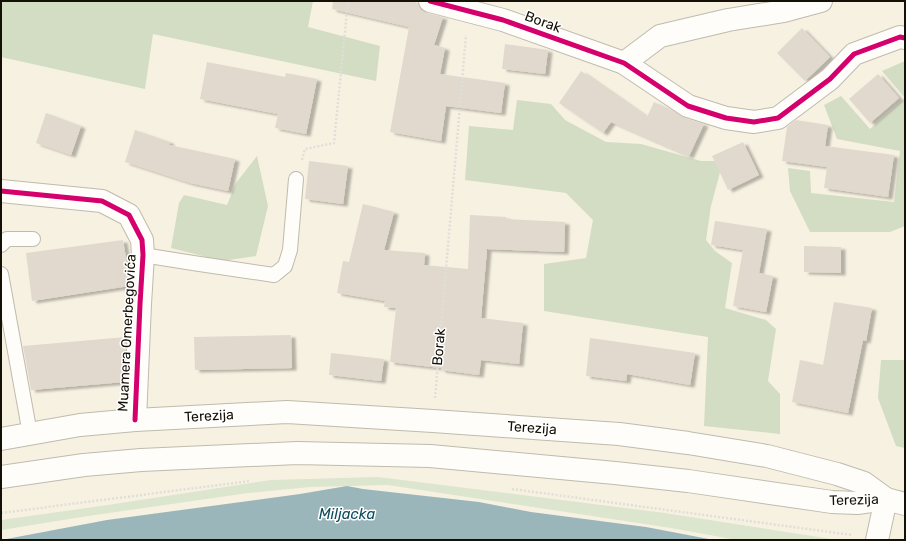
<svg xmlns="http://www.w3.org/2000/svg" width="906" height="541" font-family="Rubik,sans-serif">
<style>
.green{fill:#dce5ce}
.forest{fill:#d2ddc4}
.water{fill:#9bb6bb}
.building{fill:#e1d9cd;filter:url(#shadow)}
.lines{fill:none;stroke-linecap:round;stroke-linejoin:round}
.lane-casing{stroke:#bfbbad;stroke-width:16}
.street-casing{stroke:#bfbbad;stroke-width:24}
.secondary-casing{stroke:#bfbbad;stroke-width:24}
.path{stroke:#e0ded9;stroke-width:2.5;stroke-dasharray:2 2;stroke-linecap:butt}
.lane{stroke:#fefdfa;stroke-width:14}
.street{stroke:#fefdfa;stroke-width:22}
.secondary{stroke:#fefdfa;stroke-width:22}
.cycleway-casing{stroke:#fff;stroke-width:8}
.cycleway{stroke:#d6006c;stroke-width:5}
.labels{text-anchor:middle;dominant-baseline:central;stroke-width:3;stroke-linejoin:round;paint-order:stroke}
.street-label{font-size:14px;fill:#151005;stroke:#fff}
.water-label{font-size:15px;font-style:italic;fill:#0e4c5c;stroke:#fff}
</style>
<defs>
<filter id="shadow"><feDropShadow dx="4.5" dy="2.5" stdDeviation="1" flood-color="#0004"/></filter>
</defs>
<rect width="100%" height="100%" fill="#f7f1e1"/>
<polygon class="green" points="378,477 665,513 838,540 737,540 671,528 388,485 310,487 248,493 88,516 1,530 1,520 108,505 271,480"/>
<g class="forest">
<polygon points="1,1 313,1 308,27 380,46 376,81 153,34 145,89 1,57"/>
<polygon points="905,61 905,226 890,232 810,232 790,191 788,168 810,171 811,193 894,202 900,151 837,139 824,105 841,96 870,129 905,98 882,71"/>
<polygon points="517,100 551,104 565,120 606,142 641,144 701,161 723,161 711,206 706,240 715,251 732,263 725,308 766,320 776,329 768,381 780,394 780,434 704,426 708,337 544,311 544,264 586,258 593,220 566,193 465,180 469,126 513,130"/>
<polygon points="257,156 268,206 256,256 222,261 171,248 179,203 184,195 227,205 236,183"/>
<polygon points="881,360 905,360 905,448 896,446 878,398"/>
</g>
<polygon class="water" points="347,486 363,489 479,502 531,512 646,527 714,540 1,540 107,520 300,494"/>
<g class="building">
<polygon points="333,1 410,1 418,3 421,10 426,13 443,17 434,45 445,48 440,74 505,83 501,113 446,106 441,141 390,132 409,27 332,9"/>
<polygon points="802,28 830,57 805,81 777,53"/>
<polygon points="505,44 548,50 545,74 502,69"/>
<polygon points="207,62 285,77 286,73 317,79 306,134 275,128 278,114 200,99"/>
<polygon points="581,71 647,117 654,102 671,110 684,118 704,124 689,156 611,122 603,133 559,103"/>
<polygon points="878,74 899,98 870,123 849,99"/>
<polygon points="46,113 81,126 71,155 36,143"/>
<polygon points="796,120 828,125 825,146 894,155 888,197 824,188 827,167 782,161 787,127"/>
<polygon points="135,130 170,142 169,145 235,159 228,191 190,183 125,162"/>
<polygon points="743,142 759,175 728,190 712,156"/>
<polygon points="309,161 348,166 343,204 305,199"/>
<polygon points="363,204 394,212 384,250 425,253 424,265 468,269 470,215 506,217 506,219 565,222 564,252 487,249 481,318 523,323 519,364 481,360 479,375 441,370 441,368 390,362 396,308 384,307 385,301 337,293 343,261 349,262"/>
<polygon points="715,221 767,229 759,273 773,276 766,312 733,306 743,250 711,245"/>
<polygon points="123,240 129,277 129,286 32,301 26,253"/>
<polygon points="804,246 841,247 841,273 804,272"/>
<polygon points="834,302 872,308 866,341 863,340 848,413 792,402 800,360 823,365"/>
<polygon points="291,335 292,368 195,370 194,337"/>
<polygon points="126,337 124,382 31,390 23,346"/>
<polygon points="590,338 695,353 690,385 627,374 626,381 586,376"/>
<polygon points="331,353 384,359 381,381 329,375"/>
</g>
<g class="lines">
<defs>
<g id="lane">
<polyline points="1,245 7,239 33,239"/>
<polyline points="143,255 193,263 274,275 285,266 290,250 296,179"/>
<polyline points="1,274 30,434"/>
</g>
<g id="street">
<polyline points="430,1 503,20 624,63 688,106 726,118 754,122 778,118 830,79 854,54 900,37 905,38"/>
<polyline points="624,63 660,36 728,20 784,11 821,1"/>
<polyline points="1,191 102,201 129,215 142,240 143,255 140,304 135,420"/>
</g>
<g id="secondary">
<polyline points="1,439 80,425 135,420 287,412 433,421 619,434 688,443 767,456 837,474 864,483 886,499"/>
<polyline points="1,477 84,465 141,460 297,453 430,456 615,473 688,481 832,502 857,503 886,499 905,504"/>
<polyline points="877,540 886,499"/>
</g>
</defs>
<use href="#lane" class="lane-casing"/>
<use href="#street" class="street-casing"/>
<use href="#secondary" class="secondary-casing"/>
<g class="path">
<polyline points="302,160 305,149 334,143 348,1"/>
<polyline points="435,398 466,35"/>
<polyline points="512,489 852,535"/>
<polyline points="1,513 250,481"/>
</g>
<use href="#lane" class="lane"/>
<use href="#street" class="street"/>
<use href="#secondary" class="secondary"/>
<defs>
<g id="cycleway">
<polyline points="430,1 503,20 624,63 688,106 726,118 754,122 778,118 830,79 854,54 900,37 905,38"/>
<polyline points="1,191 102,201 129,215 142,240 143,255 140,304 135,420"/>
</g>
</defs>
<use href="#cycleway" class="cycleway-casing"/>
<use href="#cycleway" class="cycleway"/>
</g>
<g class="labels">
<g class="street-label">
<text transform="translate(543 22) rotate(20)">Borak</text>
<text transform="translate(127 333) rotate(-87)">Muamera Omerbegovića</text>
<text transform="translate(439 347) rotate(-85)">Borak</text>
<text transform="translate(209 416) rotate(-3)">Terezija</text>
<text transform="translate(532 428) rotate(4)">Terezija</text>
<text transform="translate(854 500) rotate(-2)">Terezija</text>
</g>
<g class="water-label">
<text x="347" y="514">Miljacka</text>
</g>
</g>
<rect width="906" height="541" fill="none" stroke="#151005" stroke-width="4"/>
</svg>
